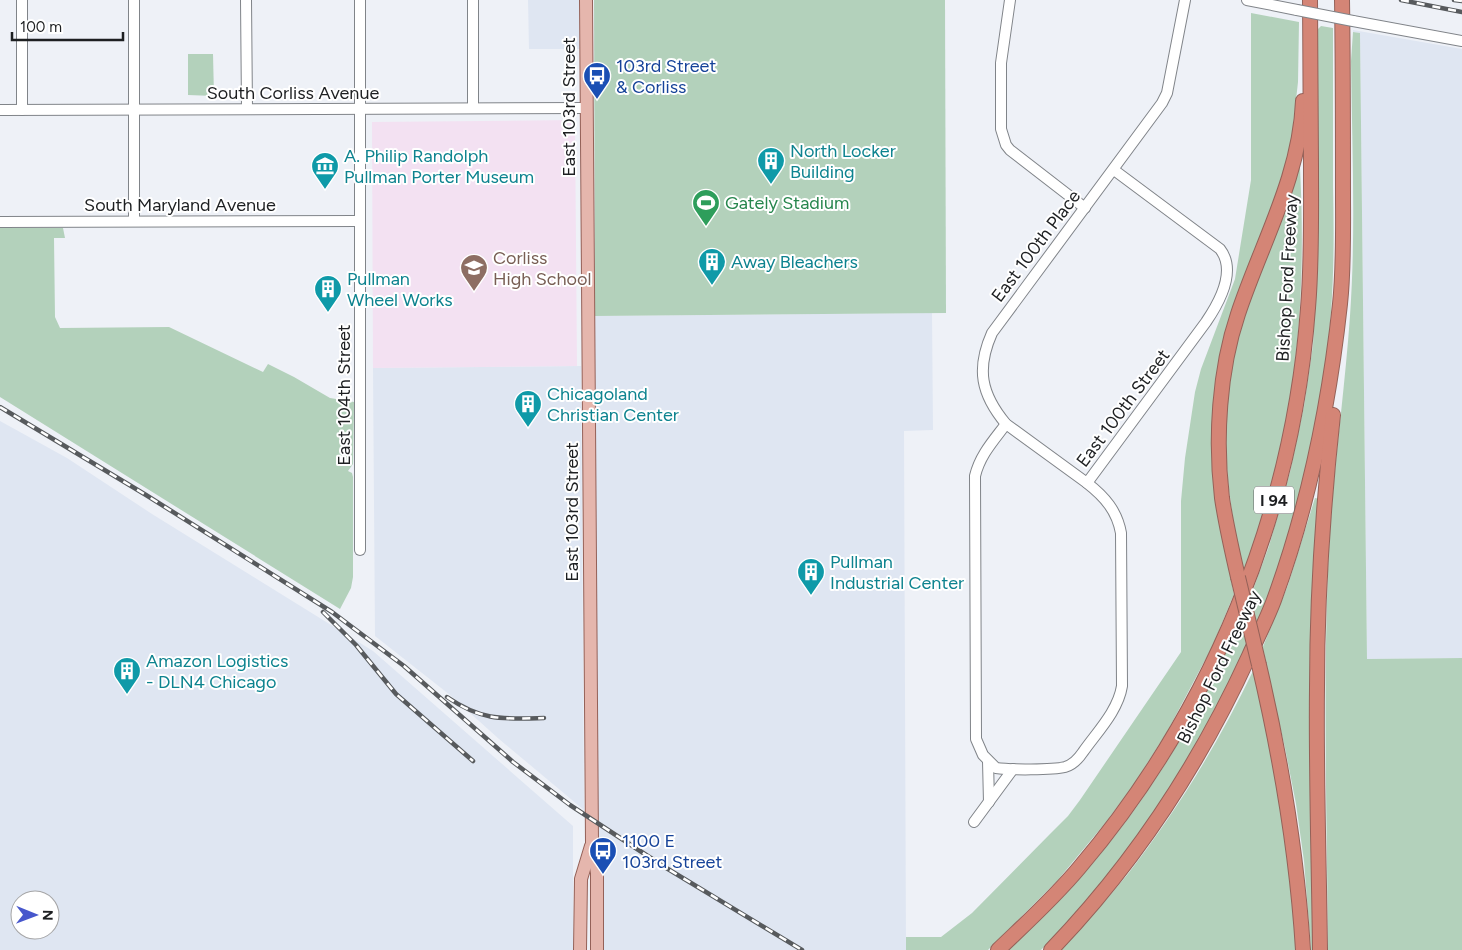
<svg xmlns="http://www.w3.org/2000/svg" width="1462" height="950" font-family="Figtree,sans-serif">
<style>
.built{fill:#dfe6f2;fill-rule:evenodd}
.education{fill:#f3e1f2}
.green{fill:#b3d1bb}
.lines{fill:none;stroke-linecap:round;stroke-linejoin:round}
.minor-casing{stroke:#808489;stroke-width:12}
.major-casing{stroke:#946158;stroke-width:14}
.highway-casing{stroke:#946158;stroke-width:16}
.minor{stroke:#fff;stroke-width:10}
.major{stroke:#e5b6ad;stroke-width:12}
.highway{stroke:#d48576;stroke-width:14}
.rail-casing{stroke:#575a5d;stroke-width:4.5}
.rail{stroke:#fff;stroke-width:2.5;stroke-dasharray:8;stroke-linecap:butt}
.minor-bridge-casing{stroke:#808489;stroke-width:12;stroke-linecap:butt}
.highway-bridge-casing{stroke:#946158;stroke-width:16;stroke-linecap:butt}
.minor-bridge{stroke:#fff;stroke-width:10}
.highway-bridge{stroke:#d48576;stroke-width:14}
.labels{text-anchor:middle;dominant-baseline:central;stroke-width:4;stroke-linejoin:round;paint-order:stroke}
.shield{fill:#fff;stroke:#616264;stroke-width:1}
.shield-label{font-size:16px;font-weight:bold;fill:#1d1f21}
.transit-label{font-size:18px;fill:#164399;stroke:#fff;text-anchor:start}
.street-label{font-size:18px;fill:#1d1f21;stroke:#fff}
.culture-label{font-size:18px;fill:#0d838f;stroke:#fff;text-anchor:start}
.leisure-label{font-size:18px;fill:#27864d;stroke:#fff;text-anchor:start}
.education-label{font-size:18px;fill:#785e54;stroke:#fff;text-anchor:start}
</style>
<rect width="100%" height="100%" fill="#eef1f7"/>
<g class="built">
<polygon points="528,0 579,0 580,49 529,49"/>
<polygon points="1353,30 1462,49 1462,658 1367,659 1360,33 1353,32"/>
<polygon points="932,313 933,430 904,431 906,950 602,950 598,830 595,316"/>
<polygon points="581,366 584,810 499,739 450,695 375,636 373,368"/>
<path d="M0,421L67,458L152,514L373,651L573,826V950H0ZM20,900H50V930H20Z"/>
</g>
<polygon class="education" points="575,120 577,366 373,368 372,122"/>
<g class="green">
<polygon points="594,0 945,0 946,313 595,316"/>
<polygon points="1251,13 1299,22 1298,82 1291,145 1273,205 1238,297 1214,486 1218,517 1234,594 1213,645 1167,732 1134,784 1106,822 1057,881 988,950 906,950 906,937 941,937 972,913 1050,834 1068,816 1080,800 1181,652 1181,501 1185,458 1195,392 1201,369 1235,279 1251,180"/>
<path d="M1321,26L1333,28C1333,81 1333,134 1333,187C1334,229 1334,271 1331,312C1323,419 1297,525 1257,624L1250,598L1269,546L1290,472L1304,406L1313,345L1318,247L1317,30Z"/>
<path d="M1353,32L1360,33L1367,659L1462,658V950H1328C1327,823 1323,696 1328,570C1331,485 1344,401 1350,316C1356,231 1352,146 1351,61Z"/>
<polygon points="188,54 213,54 214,96 188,95"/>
<path d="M1300,167C1305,272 1301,371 1274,473C1266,506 1255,539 1244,571C1226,498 1218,421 1235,346C1242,319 1252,294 1261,267C1273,234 1285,201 1297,168Z"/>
<polygon points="0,228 63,228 65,238 54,238 55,317 60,328 169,327 263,372 268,364 294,377 330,398 354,402 353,464 348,471 352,473 353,477 353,577 351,588 340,609 0,397"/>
<polygon points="1315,498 1320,499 1313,950 1311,950 1304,861 1296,804 1285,748 1262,649 1288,585"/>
<path d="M1240,620C1242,627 1247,637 1247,645C1247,653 1235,672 1231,680C1184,779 1117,872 1041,950H1009C1033,926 1059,903 1081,877C1148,801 1201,713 1240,620Z"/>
<path d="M1253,671L1274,762L1290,865L1297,950H1061C1083,925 1106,901 1127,875C1176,812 1218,744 1253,671Z"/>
</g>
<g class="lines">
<defs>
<g id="minor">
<polyline points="22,0 22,110"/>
<polyline points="134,0 134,221"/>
<polyline points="246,0 247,109"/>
<polyline points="360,0 360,550"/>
<polyline points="473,0 473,108"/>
<polyline points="1010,0 1001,63 1001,129 1006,145 1010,150 1085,208"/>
<polyline points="1247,0 1297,10"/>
<polyline points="1353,21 1462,41"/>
<polyline points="0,110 587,108"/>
<polyline points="0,222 360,221"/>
<path d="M1006,424C994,440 980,455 975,476L976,739L983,755L996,768C1009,770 1053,770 1065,767C1072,765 1079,758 1083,752C1097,732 1118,711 1122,686L1121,533C1117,511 1105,497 1087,483L1206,322C1219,303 1237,271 1220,249L1114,170"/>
<path d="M1087,483L1006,424C981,394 976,369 992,333L1162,103L1167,93L1185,0"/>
<polyline points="988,761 989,802"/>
<polyline points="974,822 1013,769"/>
</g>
<g id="major">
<polyline points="586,0 592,843 597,873 597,950"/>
<polyline points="580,950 581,879 591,846"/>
</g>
<g id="highway">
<path d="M1238,577C1232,551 1226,525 1222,498C1215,440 1219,370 1238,314C1261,244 1300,177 1303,101"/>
<path d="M1259,665C1281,759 1297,853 1303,950"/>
<path d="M998,950C1025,924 1054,898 1079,868C1212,712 1293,513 1308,308C1312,261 1311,214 1311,167C1311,111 1310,56 1310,0"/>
<path d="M1051,950C1133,865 1200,763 1249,656C1257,638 1267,619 1274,600C1309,504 1329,406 1340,304C1344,267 1343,228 1343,191C1343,127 1343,64 1342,0"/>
<path d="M1320,950C1319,863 1316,775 1317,688C1317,597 1323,506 1333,415"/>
</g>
</defs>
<use href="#minor" class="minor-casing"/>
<use href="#major" class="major-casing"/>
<use href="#highway" class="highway-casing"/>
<use href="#minor" class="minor"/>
<use href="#major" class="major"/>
<use href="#highway" class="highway"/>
<defs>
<g id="rail">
<polyline points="1401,0 1462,12"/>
<polyline points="1454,0 1462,1"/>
<polyline points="0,407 146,495 332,612 404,666 513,762 570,805 663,866 802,950"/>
<polyline points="323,612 356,645 396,694 473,761"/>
<path d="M447,697C482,721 502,719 544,718"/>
</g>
</defs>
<use href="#rail" class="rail-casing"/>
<use href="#rail" class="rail"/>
<defs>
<polyline id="minor-bridge" points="1297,10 1353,21"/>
<polyline id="highway-bridge" points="1238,577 1259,665"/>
</defs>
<use href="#minor-bridge" class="minor-bridge-casing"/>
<use href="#highway-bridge" class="highway-bridge-casing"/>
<use href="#minor-bridge" class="minor-bridge"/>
<use href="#highway-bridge" class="highway-bridge"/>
</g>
<defs>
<symbol id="bus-pin" viewBox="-11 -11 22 30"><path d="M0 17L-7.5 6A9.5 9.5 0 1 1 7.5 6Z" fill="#1a4fb4" stroke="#fff"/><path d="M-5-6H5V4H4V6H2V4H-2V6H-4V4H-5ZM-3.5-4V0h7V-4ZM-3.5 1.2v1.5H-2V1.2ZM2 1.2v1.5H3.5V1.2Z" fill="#fff"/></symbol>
<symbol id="building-pin" viewBox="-11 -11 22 30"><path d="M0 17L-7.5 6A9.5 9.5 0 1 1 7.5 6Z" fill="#0f9aa8" stroke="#fff"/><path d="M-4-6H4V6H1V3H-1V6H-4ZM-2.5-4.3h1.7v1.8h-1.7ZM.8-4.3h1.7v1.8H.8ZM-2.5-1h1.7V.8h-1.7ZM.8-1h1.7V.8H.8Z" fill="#fff"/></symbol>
<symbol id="museum-pin" viewBox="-11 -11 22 30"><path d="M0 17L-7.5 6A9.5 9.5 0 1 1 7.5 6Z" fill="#0f9aa8" stroke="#fff"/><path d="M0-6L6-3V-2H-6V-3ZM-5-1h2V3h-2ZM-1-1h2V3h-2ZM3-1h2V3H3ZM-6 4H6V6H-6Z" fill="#fff"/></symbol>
<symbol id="stadium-pin" viewBox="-11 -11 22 30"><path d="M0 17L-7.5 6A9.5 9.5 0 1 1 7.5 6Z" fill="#2e9e5b" stroke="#fff"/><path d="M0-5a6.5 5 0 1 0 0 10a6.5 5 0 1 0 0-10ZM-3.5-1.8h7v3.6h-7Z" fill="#fff"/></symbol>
<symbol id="school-pin" viewBox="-11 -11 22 30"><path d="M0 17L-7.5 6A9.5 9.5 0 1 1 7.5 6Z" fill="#8d6e63" stroke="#fff"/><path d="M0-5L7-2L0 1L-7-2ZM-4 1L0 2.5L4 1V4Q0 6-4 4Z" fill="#fff"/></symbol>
</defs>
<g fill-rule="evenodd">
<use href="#bus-pin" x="581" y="60" width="32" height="43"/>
<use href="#building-pin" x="755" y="145" width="32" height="43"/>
<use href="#museum-pin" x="309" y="150" width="32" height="43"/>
<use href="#stadium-pin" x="690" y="187" width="32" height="43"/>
<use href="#building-pin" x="696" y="246" width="32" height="43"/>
<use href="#school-pin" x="458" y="252" width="32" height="43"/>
<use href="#building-pin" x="312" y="273" width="32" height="43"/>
<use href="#building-pin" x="512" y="388" width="32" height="43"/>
<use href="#building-pin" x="795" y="556" width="32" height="43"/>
<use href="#building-pin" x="111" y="655" width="32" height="43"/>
<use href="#bus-pin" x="587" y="835" width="32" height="43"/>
</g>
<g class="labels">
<rect class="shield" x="1254" y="486.5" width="40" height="27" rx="4"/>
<g class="shield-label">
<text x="1274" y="500">I 94</text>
</g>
<g class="transit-label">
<text x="616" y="66">103rd Street<tspan x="616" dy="21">&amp; Corliss</tspan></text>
<text x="622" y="841">1100 E<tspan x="622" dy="21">103rd Street</tspan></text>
</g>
<g class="street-label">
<text x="293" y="93">South Corliss Avenue</text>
<text transform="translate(569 107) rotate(-90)">East 103rd Street</text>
<text x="180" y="205">South Maryland Avenue</text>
<text transform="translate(1036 246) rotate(-53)">East 100th Place</text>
<text transform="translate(1287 278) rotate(-87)">Bishop Ford Freeway</text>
<text transform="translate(344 395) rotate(-90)">East 104th Street</text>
<text transform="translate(1123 408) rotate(-53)">East 100th Street</text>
<text transform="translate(572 512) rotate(-90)">East 103rd Street</text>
<text transform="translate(1219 667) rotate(-64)">Bishop Ford Freeway</text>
</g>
<g class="culture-label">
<text x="790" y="151">North Locker<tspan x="790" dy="21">Building</tspan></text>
<text x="344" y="156">A. Philip Randolph<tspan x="344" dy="21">Pullman Porter Museum</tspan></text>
<text x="731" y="262">Away Bleachers</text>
<text x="347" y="279">Pullman<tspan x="347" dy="21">Wheel Works</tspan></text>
<text x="547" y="394">Chicagoland<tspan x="547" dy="21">Christian Center</tspan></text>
<text x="830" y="562">Pullman<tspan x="830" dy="21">Industrial Center</tspan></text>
<text x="146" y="661">Amazon Logistics<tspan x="146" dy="21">- DLN4 Chicago</tspan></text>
</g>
<g class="leisure-label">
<text x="725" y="203">Gately Stadium</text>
</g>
<g class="education-label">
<text x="493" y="258">Corliss<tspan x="493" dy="21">High School</tspan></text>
</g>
</g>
<g transform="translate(35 915) rotate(91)"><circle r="24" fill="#ffffff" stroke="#a5a5a6"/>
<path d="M0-4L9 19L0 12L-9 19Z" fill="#4757cc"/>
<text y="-8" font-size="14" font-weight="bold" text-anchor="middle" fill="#1d1f21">N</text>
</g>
<path d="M12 32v8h111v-8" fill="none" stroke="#1d1f21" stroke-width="2.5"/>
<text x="20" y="32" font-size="15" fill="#1d1f21" stroke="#ffffff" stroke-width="4" paint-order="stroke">100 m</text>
</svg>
